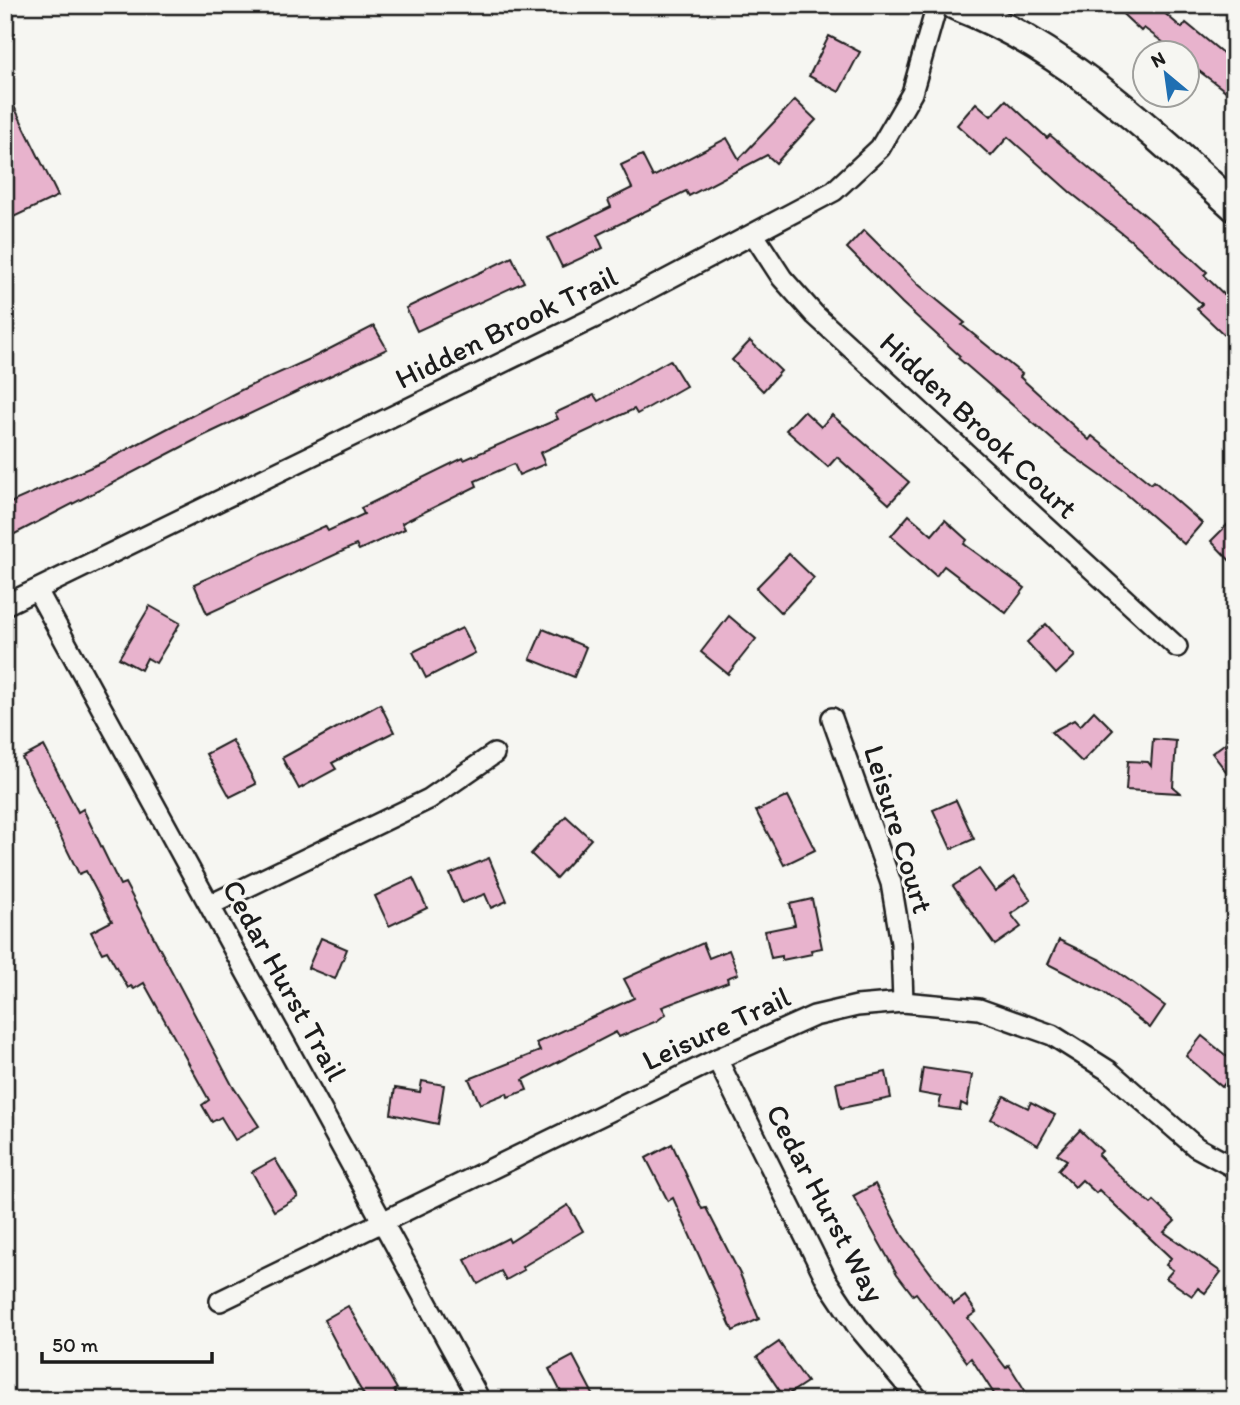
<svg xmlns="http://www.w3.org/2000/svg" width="1240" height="1405" font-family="Itim,sans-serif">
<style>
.building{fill:#e8b3cd;stroke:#1c1c1c;stroke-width:2}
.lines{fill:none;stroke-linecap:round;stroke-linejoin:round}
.street-casing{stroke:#1c1c1c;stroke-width:24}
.secondary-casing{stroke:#1c1c1c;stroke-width:33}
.street{stroke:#f6f6f2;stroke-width:19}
.secondary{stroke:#f6f6f2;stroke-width:28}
.labels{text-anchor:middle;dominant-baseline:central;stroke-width:6;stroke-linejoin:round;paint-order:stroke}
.street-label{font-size:30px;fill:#1c1c1c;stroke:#f6f6f2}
</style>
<rect width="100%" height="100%" fill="#f6f6f2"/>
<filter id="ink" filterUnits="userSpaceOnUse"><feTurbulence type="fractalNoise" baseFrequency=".0143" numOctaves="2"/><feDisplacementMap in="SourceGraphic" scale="14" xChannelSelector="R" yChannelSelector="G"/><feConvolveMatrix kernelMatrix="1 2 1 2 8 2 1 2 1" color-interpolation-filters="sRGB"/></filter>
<g filter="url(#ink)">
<g class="building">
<polygon points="1113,5 1155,5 1182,28 1186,23 1235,63 1235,98 1187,62 1187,52 1176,52 1144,28 1141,31"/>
<polygon points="829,36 860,52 839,92 809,76"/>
<polygon points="5,88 58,196 5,221"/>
<polygon points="795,100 816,120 776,163 767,155 689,196 686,191 597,235 603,248 562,267 548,238 611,207 608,200 632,188 621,165 642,155 653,177 727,138 739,159"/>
<polygon points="1006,100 1047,138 1050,135 1153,222 1207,272 1204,275 1235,305 1235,345 1197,309 1202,304 1133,242 1071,193 1008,137 991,156 957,125 976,103 991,116"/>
<polygon points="864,230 919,285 965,323 962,325 1022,374 1020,377 1089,440 1092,436 1151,484 1154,481 1202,523 1184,544 1125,493 1062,448 958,358 960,356 902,303 847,248"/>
<polygon points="512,257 524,282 417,331 406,308"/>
<polygon points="374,326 387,349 203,436 5,539 5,508 14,501 105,461 241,390 310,359"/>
<polygon points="750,341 781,371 763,391 732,360"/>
<polygon points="670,360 686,386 637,414 634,409 540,453 545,464 519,475 514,464 475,481 477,486 402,523 405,529 359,550 356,545 207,614 194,584 325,526 328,531 364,514 361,508 463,458 464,460 558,419 555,413 594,395 598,401"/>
<polygon points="804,411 821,427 832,415 909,482 889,504 837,457 828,467 786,430"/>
<polygon points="909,515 932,535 945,520 967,540 964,544 1025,588 1006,613 944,566 936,576 891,536"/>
<polygon points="1235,517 1235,566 1211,541"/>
<polygon points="789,554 814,578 781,613 756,588"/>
<polygon points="150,606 180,623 156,663 147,658 141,670 119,658"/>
<polygon points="729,616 756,639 728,674 701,652"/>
<polygon points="1046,624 1075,656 1056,674 1027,642"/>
<polygon points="462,628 475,653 426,678 413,652"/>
<polygon points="543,629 586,647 574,677 530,659"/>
<polygon points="380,704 394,732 332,763 336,769 299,789 282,758"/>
<polygon points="1094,711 1113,730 1082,762 1051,732 1074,720 1080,726"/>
<polygon points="1235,736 1235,783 1212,753"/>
<polygon points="1153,739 1176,741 1173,787 1180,793 1126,790 1128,761 1148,762 1151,766"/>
<polygon points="232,740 256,784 230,797 206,754"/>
<polygon points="44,746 78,812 83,809 120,885 125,883 232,1085 259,1126 235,1140 221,1117 212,1122 202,1105 209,1100 144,983 134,989 131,986 128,988 107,951 102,953 91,932 112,921 86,871 79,874 22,758"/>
<polygon points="788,796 815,850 784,865 756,811"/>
<polygon points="956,800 974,839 951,849 933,810"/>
<polygon points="566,816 591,839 556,878 531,854"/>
<polygon points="489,858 507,901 491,908 485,894 462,903 450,874"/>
<polygon points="979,869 995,891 1015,877 1031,900 1011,914 1021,927 995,945 953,886"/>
<polygon points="413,878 427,908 389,926 375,896"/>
<polygon points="812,899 822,948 811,950 812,954 782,960 782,956 771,958 765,931 795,925 790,904"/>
<polygon points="321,938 347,949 335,979 308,968"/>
<polygon points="1059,940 1101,960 1165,1006 1150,1028 1103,992 1048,964"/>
<polygon points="703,943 709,958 729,950 738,974 727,978 728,982 662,1007 666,1014 657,1021 619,1037 616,1032 523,1080 527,1090 508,1097 507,1093 480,1104 469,1079 540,1051 536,1043 634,998 624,979"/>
<polygon points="1202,1036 1235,1063 1235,1071 1222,1087 1186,1056"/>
<polygon points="923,1068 972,1075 967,1106 961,1103 960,1110 939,1107 941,1097 919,1093"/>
<polygon points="886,1072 891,1098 841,1108 836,1083"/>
<polygon points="422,1081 444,1085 438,1124 391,1114 395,1088 420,1092"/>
<polygon points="1004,1096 1028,1108 1031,1102 1055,1115 1038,1145 991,1119"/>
<polygon points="1080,1130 1102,1151 1098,1155 1130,1186 1151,1204 1154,1201 1175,1221 1164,1232 1221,1272 1205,1293 1198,1288 1192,1296 1166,1278 1173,1270 1166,1265 1171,1258 1099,1190 1096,1193 1082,1180 1075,1187 1058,1170 1067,1160 1057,1154"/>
<polygon points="672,1144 702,1209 706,1208 740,1274 759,1319 733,1331 673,1198 668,1201 646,1158"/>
<polygon points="275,1159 298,1197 274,1211 252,1172"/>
<polygon points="875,1184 903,1236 954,1304 965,1296 976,1312 968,1318 1006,1368 1009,1365 1031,1400 998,1400 971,1358 967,1362 916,1293 913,1295 897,1274 853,1196"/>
<polygon points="568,1205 583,1231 522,1267 524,1270 506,1280 501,1271 478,1284 465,1260 508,1238 510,1242"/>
<polygon points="348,1306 397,1389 394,1390 399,1400 367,1400 358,1385 324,1320"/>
<polygon points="779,1342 807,1382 784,1397 757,1357"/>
<polygon points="573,1356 596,1400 565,1400 549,1369"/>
</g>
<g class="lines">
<defs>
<g id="street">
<polyline points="754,235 782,278 815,315 1177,647"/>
<polyline points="37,590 480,1400"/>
<polyline points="5,605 596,317 834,191 880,148 912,93 937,5"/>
<polyline points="832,718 891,883 901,943 903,1002"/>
<polyline points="210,905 429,799 494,754"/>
<polyline points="717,1059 827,1281 857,1326 919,1400"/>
<polyline points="220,1301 717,1059 814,1016 857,1006 903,1002 979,1009 1052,1035 1109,1071 1196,1147 1235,1168"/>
</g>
<path id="secondary" d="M955,5C1064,47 1149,129 1235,207"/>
</defs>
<use href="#street" class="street-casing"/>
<use href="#secondary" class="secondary-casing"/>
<use href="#street" class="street"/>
<use href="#secondary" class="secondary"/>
</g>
</g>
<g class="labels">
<g class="street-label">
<text transform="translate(506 327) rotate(-26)">Hidden Brook Trail</text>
<text transform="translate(979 425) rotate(43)">Hidden Brook Court</text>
<text transform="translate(899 829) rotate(73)">Leisure Court</text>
<text transform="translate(285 980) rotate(61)">Cedar Hurst Trail</text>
<text transform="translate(716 1028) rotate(-25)">Leisure Trail</text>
<text transform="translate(826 1203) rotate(62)">Cedar Hurst Way</text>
</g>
</g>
<rect width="1240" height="1405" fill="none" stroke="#f6f6f2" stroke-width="28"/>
<rect x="14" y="14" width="1212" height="1377" fill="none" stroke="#1c1c1c" stroke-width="2.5" filter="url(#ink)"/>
<g transform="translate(1166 74) rotate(331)"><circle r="33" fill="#f6f6f2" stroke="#9f9f9c" stroke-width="2"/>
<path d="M0-5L12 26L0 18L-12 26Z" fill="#1f6fb2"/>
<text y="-10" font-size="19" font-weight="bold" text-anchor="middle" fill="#1c1c1c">N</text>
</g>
<path d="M42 1352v10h170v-10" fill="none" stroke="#1c1c1c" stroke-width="3.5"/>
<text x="52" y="1352" font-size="21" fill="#1c1c1c" stroke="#f6f6f2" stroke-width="5" paint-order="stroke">50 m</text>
</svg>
